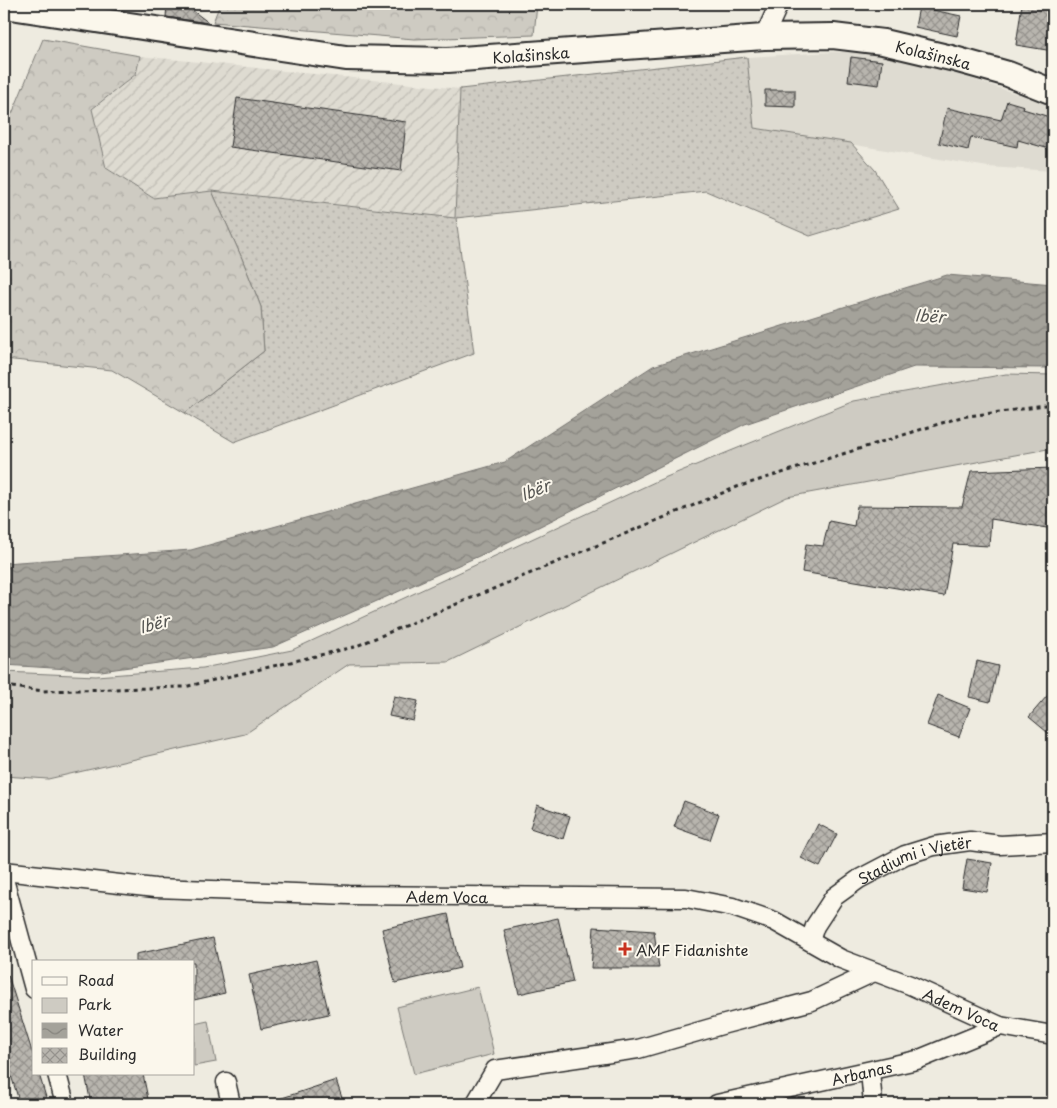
<svg xmlns="http://www.w3.org/2000/svg" width="1057" height="1108" font-family="'Playpen Sans',sans-serif">
<style>
.built{fill:#dedbd1}
.industrial{fill:url(#industrial-furrows)}
.grass{fill:url(#grass-dots);stroke:#7c7b76}
.forest{fill:url(#forest-crowns);stroke:#7c7b76}
.park{fill:#cecbc2;stroke:#7c7b76}
.water{fill:url(#water-waves);stroke:#74726e}
.building{fill:url(#building-cross-hatch);stroke:#2b2b2b}
.lines{fill:none;stroke-linecap:round;stroke-linejoin:round}
.minor-casing{stroke:#2b2b2b;stroke-width:21}
.secondary-casing{stroke:#2b2b2b;stroke-width:28}
.path{stroke:#2b2b2b;stroke-width:3;stroke-dasharray:4 4;stroke-linecap:butt}
.minor{stroke:#fbf7ec;stroke-width:18}
.secondary{stroke:#fbf7ec;stroke-width:24}
.poi-dot{fill:#c8321e;stroke:#fbf7ec;stroke-width:2}
.labels{text-anchor:middle;dominant-baseline:central;stroke-width:4;stroke-linejoin:round;paint-order:stroke}
.street-label{font-size:15px;fill:#2b2b2b;stroke:#fbf7ec}
.poi-label{font-size:15px;fill:#2b2b2b;stroke:#fbf7ec;text-anchor:start}
.water-label{font-size:16px;font-style:italic;fill:#555552;stroke:#fbf7ec}
</style>
<defs>
<pattern id="industrial-furrows" width="10" height="10" patternUnits="userSpaceOnUse" patternTransform="scale(1.25)"><rect width="10" height="10" fill="#dedbd1"/><path d="M-1 1l2-2M0 10L10 0M9 11l2-2" fill="none" stroke="#bfbcb4"/></pattern>
<pattern id="grass-dots" width="8" height="8" patternUnits="userSpaceOnUse" patternTransform="scale(1.25)"><rect width="8" height="8" fill="#cecbc2"/><path d="M2 2h.1M6 6h.1" fill="none" stroke="#b1aea7" stroke-width="1.8" stroke-linecap="round"/></pattern>
<pattern id="forest-crowns" width="20" height="18" patternUnits="userSpaceOnUse" patternTransform="scale(1.25)"><rect width="20" height="18" fill="#cecbc2"/><path d="M2 6a3 3 0 1 1 6 0M12 15a3 3 0 1 1 6 0" fill="none" stroke="#b1aea7"/></pattern>
<pattern id="water-waves" width="16" height="10" patternUnits="userSpaceOnUse" patternTransform="scale(1.25)"><rect width="16" height="10" fill="#a4a29a"/><path d="M0 5q4-4 8 0t8 0" fill="none" stroke="#86847e"/></pattern>
<pattern id="building-cross-hatch" width="8" height="8" patternUnits="userSpaceOnUse" patternTransform="scale(1.25)"><rect width="8" height="8" fill="#b8b5ae"/><path d="M0 0l8 8M0 8l8-8" fill="none" stroke="#96938e"/></pattern>
</defs>
<rect width="100%" height="100%" fill="#eeebe0"/>
<filter id="ink" filterUnits="userSpaceOnUse"><feTurbulence type="fractalNoise" baseFrequency=".02" numOctaves="2"/><feDisplacementMap in="SourceGraphic" scale="10" xChannelSelector="R" yChannelSelector="G"/><feConvolveMatrix kernelMatrix="1 2 1 2 8 2 1 2 1" color-interpolation-filters="sRGB"/></filter>
<g filter="url(#ink)">
<polygon class="built" points="832,52 892,52 1053,106 1053,171 988,167 753,128 747,57"/>
<polygon class="industrial" points="140,56 460,89 455,218 212,191 153,198 106,168 92,109 136,74"/>
<polygon class="grass" points="747,57 754,128 851,143 875,170 899,209 810,236 706,191 456,218 474,353 234,442 185,413 264,351 261,307 241,256 212,191 455,218 460,89"/>
<g class="forest">
<polygon points="220,4 537,4 534,35 414,39 213,22"/>
<polygon points="43,39 140,56 136,74 92,109 106,168 153,198 212,191 241,256 261,307 264,351 185,413 112,370 4,359 4,116 12,114"/>
</g>
<g class="park">
<polygon points="1006,374 1053,375 1053,448 787,497 448,662 349,664 245,734 48,779 4,776 4,672 96,676 203,668 292,650 659,480 854,401"/>
<polygon points="478,987 494,1054 414,1074 397,1007"/>
<polygon points="208,1021 216,1062 194,1066 194,1024"/>
</g>
<polygon class="water" points="947,275 1053,284 1053,368 914,367 745,424 488,552 273,647 101,671 4,665 4,563 191,550 505,462 653,366"/>
<g class="building">
<polygon points="167,4 184,4 209,23 166,17"/>
<polygon points="1022,4 1053,4 1053,51 1016,45"/>
<polygon points="919,7 961,16 957,36 915,27"/>
<polygon points="851,57 882,61 879,85 848,81"/>
<polygon points="765,90 795,90 795,107 765,106"/>
<polygon points="237,98 406,122 401,171 230,147"/>
<polygon points="1007,101 1024,106 1023,109 1053,118 1053,150 1018,140 1017,147 971,137 968,150 939,143 947,108 1001,120"/>
<polygon points="1053,468 1053,529 991,519 989,546 953,544 944,596 802,572 806,544 823,546 829,521 854,526 857,506 962,507 971,471"/>
<polygon points="977,661 998,666 990,702 969,697"/>
<polygon points="1053,689 1053,737 1029,717"/>
<polygon points="938,695 970,708 959,737 927,725"/>
<polygon points="394,696 418,701 413,721 389,716"/>
<polygon points="684,801 719,814 710,840 674,827"/>
<polygon points="537,805 570,816 563,839 530,828"/>
<polygon points="818,824 837,834 820,867 801,858"/>
<polygon points="967,859 992,863 987,892 962,888"/>
<polygon points="448,914 460,968 395,983 382,929"/>
<polygon points="558,918 573,982 519,994 504,930"/>
<polygon points="594,927 654,931 659,968 591,968"/>
<polygon points="213,938 225,993 194,1000 194,962 136,962 136,954"/>
<polygon points="316,960 329,1014 261,1029 249,975"/>
<polygon points="8,975 34,1058 34,1074 39,1074 48,1104 20,1104 4,1053 4,976"/>
<polygon points="85,1074 143,1074 149,1104 91,1104"/>
<polygon points="336,1080 344,1104 273,1104 273,1101"/>
</g>
<g class="lines">
<defs>
<g id="minor">
<polyline points="764,37 779,4"/>
<path id="s1" d="M4,871L155,888L349,895L686,898L733,907L774,921L841,959L910,985L1000,1026L1053,1035"/>
<polyline points="4,879 34,989"/>
<path id="s2" d="M810,941L815,926L834,897L859,879L905,855L934,846L970,841L1000,845L1053,842"/>
<polyline points="870,1071 873,1104"/>
<polyline points="57,1074 65,1104"/>
<polyline points="226,1082 231,1104"/>
<polyline points="475,1104 495,1070 638,1049 725,1024 812,1001 874,972"/>
<path id="s3" d="M717,1104L917,1060L1000,1026"/>
</g>
<g id="secondary">
<path id="s4" d="M4,6L346,58L448,60L764,37L833,36L883,42L951,58L1008,74L1053,92"/>
</g>
</defs>
<use href="#minor" class="minor-casing"/>
<use href="#secondary" class="secondary-casing"/>
<polyline class="path" points="4,686 43,691 184,687 354,647 737,487 961,417 1053,405"/>
<use href="#minor" class="minor"/>
<use href="#secondary" class="secondary"/>
</g>
</g>
<path class="poi-dot" d="M622.5 941.5h5v5h5v5h-5v5h-5v-5h-5v-5h5z"/>
<g class="labels">
<g class="street-label">
<text stroke="none"><textPath href="#s4" startOffset="531">Kolašinska</textPath></text>
<text stroke="none"><textPath href="#s4" startOffset="936">Kolašinska</textPath></text>
<text stroke="none"><textPath href="#s2" startOffset="141">Stadiumi i Vjetër</textPath></text>
<text stroke="none"><textPath href="#s1" startOffset="444">Adem Voca</textPath></text>
<text stroke="none"><textPath href="#s1" startOffset="982">Adem Voca</textPath></text>
<text stroke="none"><textPath href="#s3" startOffset="148">Arbanas</textPath></text>
</g>
<g class="poi-label">
<text x="636" y="949">AMF Fidanishte</text>
</g>
<g class="water-label">
<text transform="translate(930 315) rotate(3)">Ibër</text>
<text transform="translate(535 489) rotate(-22)">Ibër</text>
<text transform="translate(154 623) rotate(-15)">Ibër</text>
</g>
</g>
<rect width="1057" height="1108" fill="none" stroke="#fbf7ec" stroke-width="20"/>
<rect x="10" y="10" width="1037" height="1088" fill="none" stroke="#2b2b2b" stroke-width="2" filter="url(#ink)"/>
<rect x="32" y="960" width="162" height="115" fill="#fbf7ec" stroke="#a8a59f"/>
<rect x="42" y="977" width="25" height="8" fill="#fbf7ec" stroke="#a8a59f"/>
<text x="78" y="986" font-size="15" fill="#2b2b2b">Road</text>
<rect x="42" y="998" width="25" height="15" fill="#cecbc2" stroke="#a8a59f"/>
<text x="78" y="1010" font-size="15" fill="#2b2b2b">Park</text>
<rect x="42" y="1023" width="25" height="15" fill="url(#water-waves)" stroke="#a8a59f"/>
<text x="78" y="1036" font-size="15" fill="#2b2b2b">Water</text>
<rect x="42" y="1048" width="25" height="15" fill="url(#building-cross-hatch)" stroke="#a8a59f"/>
<text x="78" y="1060" font-size="15" fill="#2b2b2b">Building</text>
</svg>
